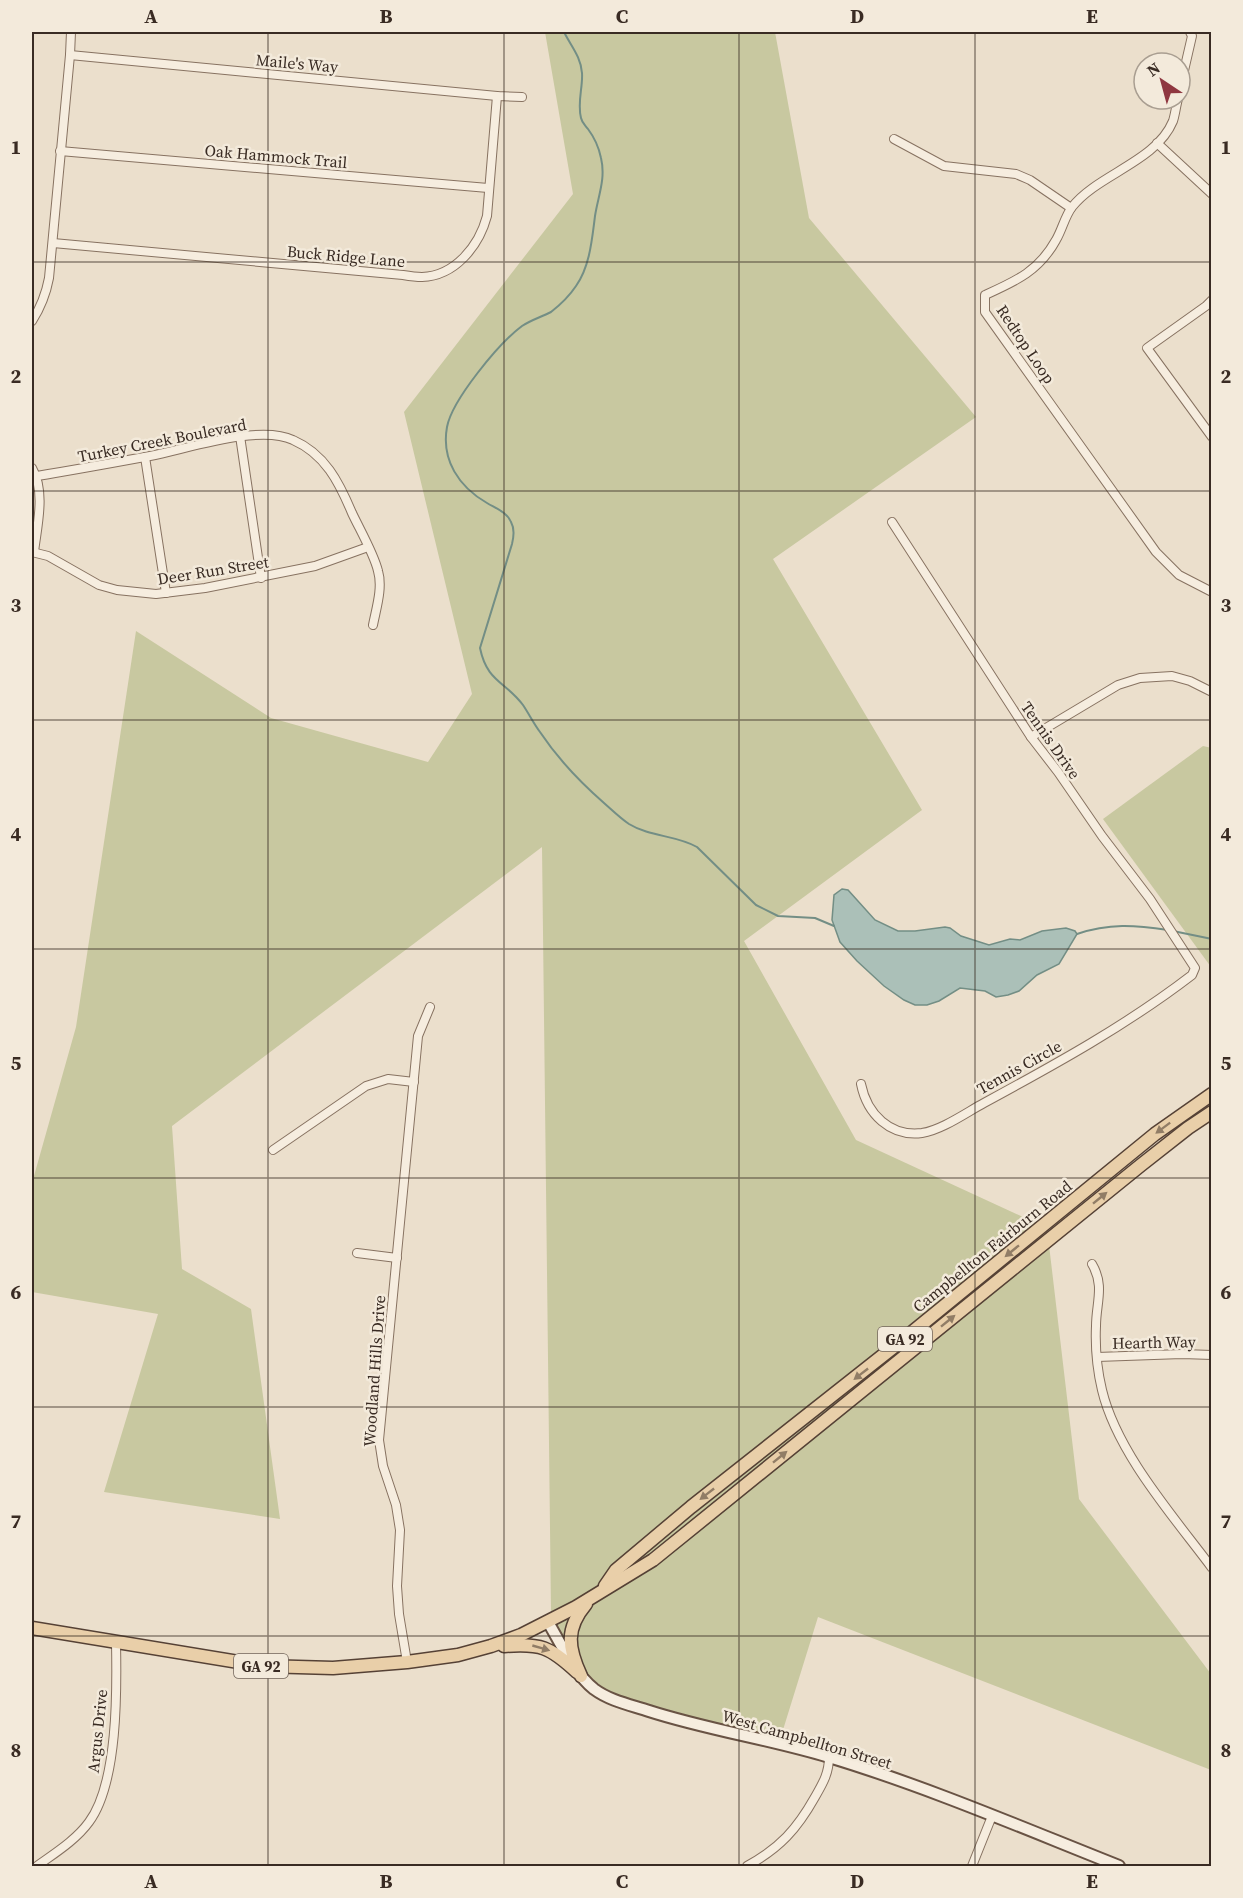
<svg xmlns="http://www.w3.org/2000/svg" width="1243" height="1898" font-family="'Source Serif 4',serif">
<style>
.green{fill:#c8c8a0}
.water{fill:#abc0b8;stroke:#738e85;stroke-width:1.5}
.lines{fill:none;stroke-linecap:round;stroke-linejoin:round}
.stream{stroke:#738e85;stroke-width:2}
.street-casing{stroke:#877261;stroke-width:10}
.secondary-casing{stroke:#695344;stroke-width:14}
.primary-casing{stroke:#554135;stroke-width:15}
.street{stroke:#f6eddf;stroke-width:8}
.secondary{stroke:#f6eddf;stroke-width:10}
.primary{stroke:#e9cfa9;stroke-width:12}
.oneway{fill:#917d66}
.grid{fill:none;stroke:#392b23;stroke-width:1.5;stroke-opacity:0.55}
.labels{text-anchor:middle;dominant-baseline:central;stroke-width:5;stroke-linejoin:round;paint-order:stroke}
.shield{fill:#f3eadb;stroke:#71645a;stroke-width:1.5}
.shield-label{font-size:15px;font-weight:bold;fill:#392b23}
.street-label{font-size:16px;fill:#392b23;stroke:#f3eadb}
.neatline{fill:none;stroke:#392b23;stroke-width:2}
.grid-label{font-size:20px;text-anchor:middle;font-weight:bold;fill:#392b23}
</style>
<rect width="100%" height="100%" fill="#ebdfcc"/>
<g class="green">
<polygon points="545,32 775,32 809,218 976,417 773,559 922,810 744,941 856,1140 1047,1228 1079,1499 1211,1674 1211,1770 818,1617 778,1746 608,1692 579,1667 551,1613 542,847 172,1126 182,1269 251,1309 280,1519 104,1492 158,1314 32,1292 32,1183 76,1027 136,631 271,718 428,762 472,694 404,412 573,194"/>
<polygon points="1203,746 1212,748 1211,967 1103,819"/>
</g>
<polygon class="water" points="842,889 848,890 875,920 898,931 915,931 945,927 950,928 961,936 989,945 1010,939 1020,940 1042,931 1066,928 1075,931 1077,934 1059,964 1037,975 1019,991 1008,995 996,997 985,991 960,988 939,1001 927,1005 915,1005 904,1000 884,986 857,961 840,942 832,920 834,895"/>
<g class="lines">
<g class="stream">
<path d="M564,32C571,46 581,57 582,73C583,88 577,102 581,118C582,123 585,125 588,129C594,137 599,148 601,158C606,179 598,196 595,216C592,239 590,266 576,286C570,295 560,305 551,312C541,317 531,320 522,326C499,343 452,400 447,427C441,460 459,487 487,503C495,508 507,512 511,522C515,529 514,536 512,544L480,648C487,682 505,681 523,705C529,714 534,724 540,732C558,759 580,782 604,803C612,810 620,818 629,824C650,837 676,835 697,847L756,905L778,916L815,918L834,926"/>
<polyline points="1173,931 1212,939"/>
<path d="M1077,934C1109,923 1135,925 1168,930"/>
</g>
<defs>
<g id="street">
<polyline points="70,55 497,96 522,97"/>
<polyline points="1180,88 1192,36 1190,32"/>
<path d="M1178,99C1176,106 1175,115 1173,121C1156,162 1098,174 1072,207C1065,216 1062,230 1056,240C1039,271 1016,281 985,295V312L1156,552L1179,575L1212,592"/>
<polyline points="894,139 944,166 1016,174 1030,180 1071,208"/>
<polyline points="1157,143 1212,194"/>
<polyline points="60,151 488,188"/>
<path d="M53,243L403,275C409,276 415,277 422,277C455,276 479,246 487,216L497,96"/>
<polyline points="1212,300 1206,306 1147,348 1212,437"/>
<path d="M32,321C41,307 46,294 49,278L70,55L71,32"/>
<polyline points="240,436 261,578"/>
<polyline points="145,457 166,593"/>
<path d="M32,468C46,492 37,526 34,552"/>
<path d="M37,476C74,470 112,463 150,456C187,449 259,424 293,440C325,454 339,482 352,513C360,530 374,554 378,571C383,588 376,609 373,625"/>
<polyline points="32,552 48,556 99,585 117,590 156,594 205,588 315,566 368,547"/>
<polyline points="1031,737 1118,685 1140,678 1172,676 1190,681 1212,692"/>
<path d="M861,1084C867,1114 890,1137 922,1133C942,1130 967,1112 984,1103C1056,1064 1127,1025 1192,975L1195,968L1150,899L1102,836L1058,772L1031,737L892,522"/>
<polyline points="273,1150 366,1086 388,1079 414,1082"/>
<polyline points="357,1253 397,1258"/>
<path d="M1092,1264C1105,1286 1096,1303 1096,1326C1095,1348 1097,1369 1102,1390C1117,1453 1174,1517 1212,1568"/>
<polyline points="1097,1357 1182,1354 1212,1355"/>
<polyline points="407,1662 399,1614 397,1586 400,1530 396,1505 383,1466 379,1440 418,1036 430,1007"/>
<path d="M37,1866C55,1853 76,1840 89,1822C118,1783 117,1690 116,1643"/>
<path d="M747,1866C780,1848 797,1829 815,1797C823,1783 829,1773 829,1757"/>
<polyline points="972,1866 992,1816"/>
</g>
<path id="secondary" d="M548,1622C561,1644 574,1673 594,1689C610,1701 631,1705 649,1711C708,1730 770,1739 829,1757C928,1787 1023,1828 1119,1866"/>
<g id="primary">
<polyline points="605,1586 616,1570 691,1507 905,1338 1155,1134 1212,1094"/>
<polyline points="32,1628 263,1666 333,1668 407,1662 458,1655 491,1646 521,1635 576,1607 653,1560 1141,1165 1188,1128 1212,1112"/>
<path d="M504,1646C541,1643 550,1647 577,1672"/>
<path d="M581,1676C568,1648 565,1629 586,1604"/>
</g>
</defs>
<use href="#street" class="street-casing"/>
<use href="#secondary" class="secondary-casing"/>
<use href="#primary" class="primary-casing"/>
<use href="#street" class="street"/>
<use href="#secondary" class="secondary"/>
<use href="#primary" class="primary"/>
</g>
<defs><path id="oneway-solid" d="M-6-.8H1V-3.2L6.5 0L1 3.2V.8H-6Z" transform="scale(1.5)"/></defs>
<g class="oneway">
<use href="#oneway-solid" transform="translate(1163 1128) rotate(143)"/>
<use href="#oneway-solid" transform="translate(1100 1198) rotate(-39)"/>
<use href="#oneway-solid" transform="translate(1012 1251) rotate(141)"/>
<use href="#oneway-solid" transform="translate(948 1321) rotate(-39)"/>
<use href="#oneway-solid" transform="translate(861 1374) rotate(142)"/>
<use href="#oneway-solid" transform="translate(780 1457) rotate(-39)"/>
<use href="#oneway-solid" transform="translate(707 1494) rotate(142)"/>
<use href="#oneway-solid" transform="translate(541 1648) rotate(16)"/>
</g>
<path class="grid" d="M268,32V1866M504,32V1866M739,32V1866M975,32V1866M32,262H1212M32,491H1212M32,720H1212M32,949H1212M32,1178H1212M32,1407H1212M32,1636H1212"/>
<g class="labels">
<g class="shield">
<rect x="878" y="1327" width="54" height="24" rx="4.5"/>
<rect x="234" y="1654" width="54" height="24" rx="4.5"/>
</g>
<g class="shield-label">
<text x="905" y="1339">GA 92</text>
<text x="261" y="1666">GA 92</text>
</g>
<g class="street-label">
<text transform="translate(297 63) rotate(5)">Maile's Way</text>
<text transform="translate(276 156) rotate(5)">Oak Hammock Trail</text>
<text transform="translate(346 256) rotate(5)">Buck Ridge Lane</text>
<text transform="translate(1026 344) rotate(56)">Redtop Loop</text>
<text transform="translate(162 440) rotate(-11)">Turkey Creek Boulevard</text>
<text transform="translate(213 570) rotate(-9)">Deer Run Street</text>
<text transform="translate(1051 740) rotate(55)">Tennis Drive</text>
<text transform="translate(1019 1067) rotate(-29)">Tennis Circle</text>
<text transform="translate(992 1246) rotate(-39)">Campbellton Fairburn Road</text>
<text transform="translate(1154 1342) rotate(-1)">Hearth Way</text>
<text transform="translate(374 1371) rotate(-86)">Woodland Hills Drive</text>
<text transform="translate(97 1731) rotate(-84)">Argus Drive</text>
<text transform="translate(807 1739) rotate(16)">West Campbellton Street</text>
</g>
</g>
<rect width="1243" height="1898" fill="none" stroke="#f3eadb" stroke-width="66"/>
<g transform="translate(1162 81) rotate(324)"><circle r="28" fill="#f3eadb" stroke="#a99e91" stroke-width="1.5"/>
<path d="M0-4.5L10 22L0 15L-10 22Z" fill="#8f3740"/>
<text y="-9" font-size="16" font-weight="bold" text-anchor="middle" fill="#392b23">N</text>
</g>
<rect x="33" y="33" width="1177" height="1832" class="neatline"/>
<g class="grid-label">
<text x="151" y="23">A</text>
<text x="386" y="23">B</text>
<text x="622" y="23">C</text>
<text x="857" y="23">D</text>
<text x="1092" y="23">E</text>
<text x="16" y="154">1</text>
<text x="1226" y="154">1</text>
<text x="16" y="383">2</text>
<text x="1226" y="383">2</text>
<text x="16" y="612">3</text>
<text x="1226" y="612">3</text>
<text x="16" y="841">4</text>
<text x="1226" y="841">4</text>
<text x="16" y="1070">5</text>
<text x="1226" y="1070">5</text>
<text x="16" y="1299">6</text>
<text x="1226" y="1299">6</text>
<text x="16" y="1528">7</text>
<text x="1226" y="1528">7</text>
<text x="16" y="1757">8</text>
<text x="1226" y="1757">8</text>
<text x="151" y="1888">A</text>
<text x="386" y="1888">B</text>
<text x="622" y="1888">C</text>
<text x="857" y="1888">D</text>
<text x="1092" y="1888">E</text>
</g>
</svg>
